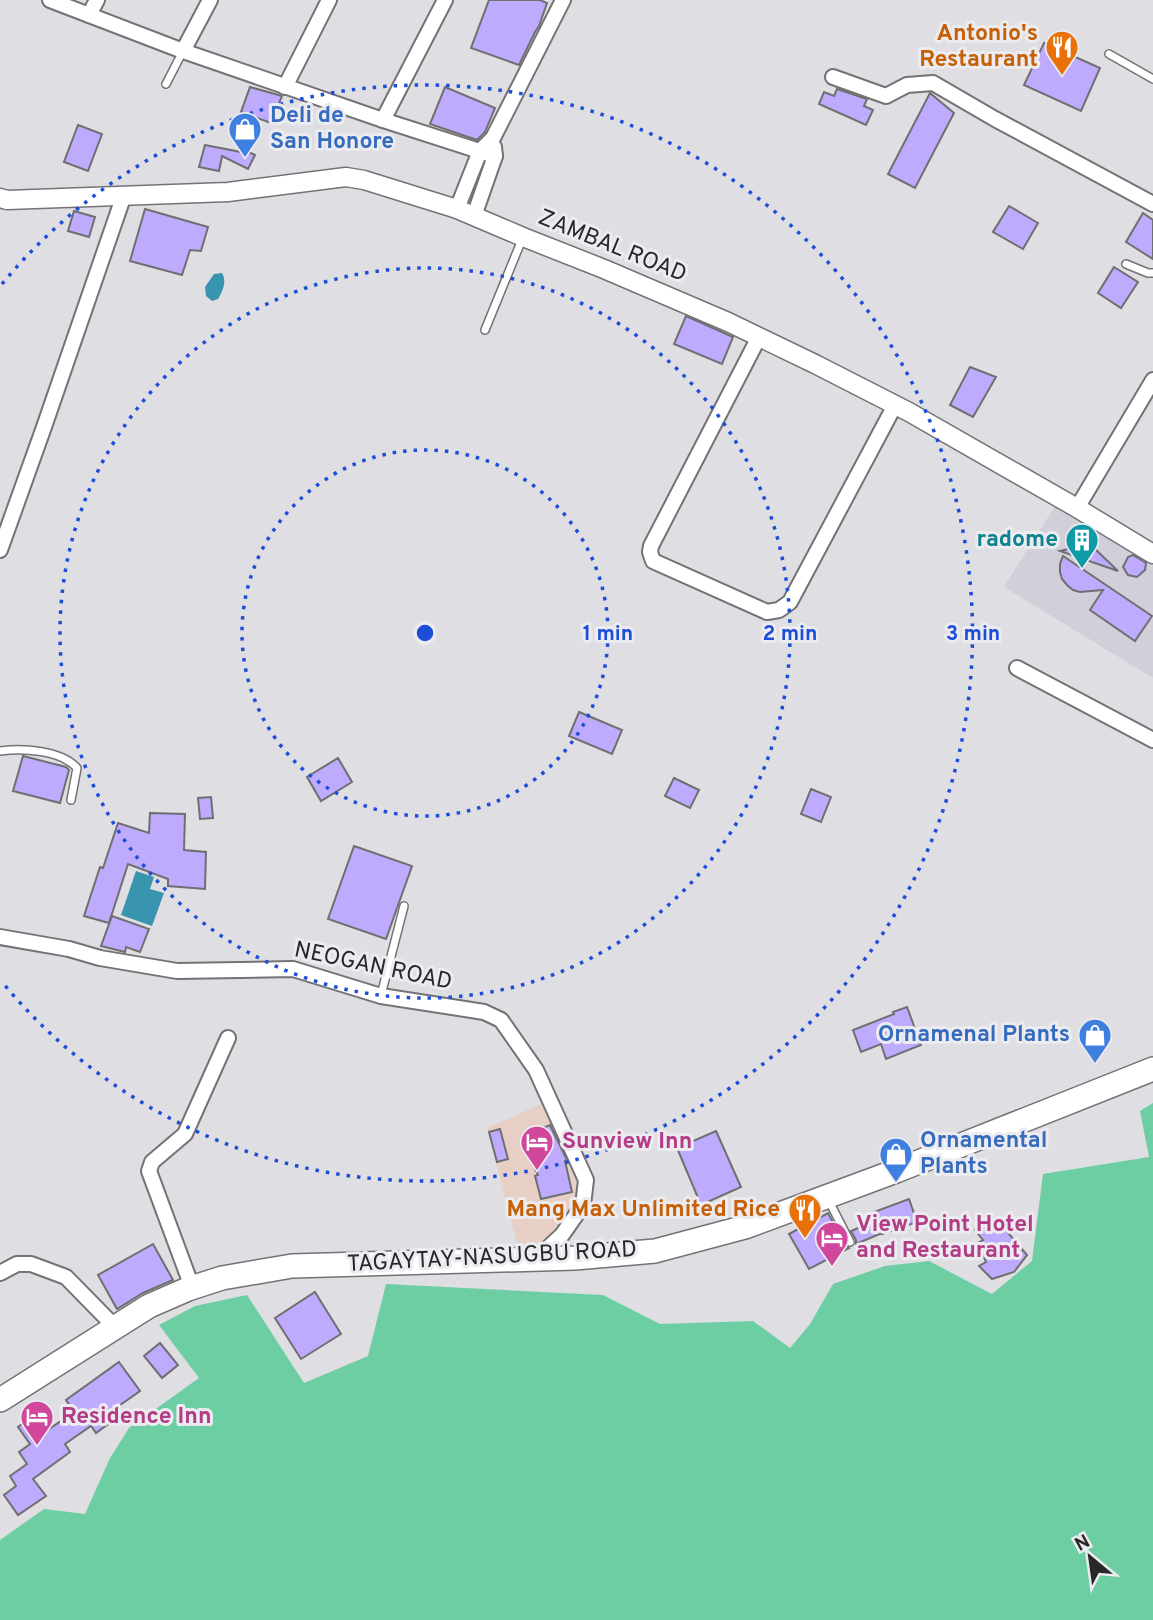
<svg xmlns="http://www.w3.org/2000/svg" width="1153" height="1620" font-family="Overpass,sans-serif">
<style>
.commercial{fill:#e7cfc5}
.built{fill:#d1cfda}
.green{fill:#6dcea4}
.water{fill:#3894af}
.building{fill:#beabfe;stroke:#6f6f72;stroke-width:2}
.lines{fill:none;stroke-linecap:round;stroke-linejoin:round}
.service-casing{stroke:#737376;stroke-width:10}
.minor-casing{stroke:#737376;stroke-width:18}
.tertiary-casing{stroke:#737376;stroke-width:21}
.primary-casing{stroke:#737376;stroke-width:26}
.service{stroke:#fff;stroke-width:7}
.minor{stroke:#fff;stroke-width:14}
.tertiary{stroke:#fff;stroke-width:18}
.primary{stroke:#fff;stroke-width:23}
.ring{fill:none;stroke:#1d4ed8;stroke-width:3.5;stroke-dasharray:3.5 7}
.labels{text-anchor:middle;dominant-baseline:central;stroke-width:6;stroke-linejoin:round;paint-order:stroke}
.food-label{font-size:23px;font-weight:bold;fill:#c56008;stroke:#ecebef;text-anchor:end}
.shop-label{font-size:23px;font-weight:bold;fill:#366cbe;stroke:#ecebef;text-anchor:start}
.street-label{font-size:23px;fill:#28282a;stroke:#ecebef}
.culture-label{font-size:23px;font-weight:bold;fill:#0d838f;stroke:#ecebef;text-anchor:end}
.hotel-label{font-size:23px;font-weight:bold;fill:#b23c85;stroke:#ecebef;text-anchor:start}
.centre{fill:#1d4ed8;stroke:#ecebef;stroke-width:3.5}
.ring-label{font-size:21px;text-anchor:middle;font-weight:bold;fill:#1d4ed8;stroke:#ecebef;stroke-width:6;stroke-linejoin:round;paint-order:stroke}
</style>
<rect width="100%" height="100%" fill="#dfdee2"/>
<polygon class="commercial" points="546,1102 572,1159 580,1186 577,1201 544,1244 517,1243 487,1128"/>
<polygon class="built" points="1057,503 1153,564 1153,678 1004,587"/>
<polygon class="green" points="1153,1103 1153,1620 0,1620 0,1540 44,1509 85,1514 110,1458 129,1428 199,1378 159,1325 195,1306 247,1295 304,1383 368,1356 386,1284 603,1295 660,1324 753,1321 790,1348 810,1324 833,1284 885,1266 929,1261 992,1294 1032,1261 1043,1174 1149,1157 1140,1111"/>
<g class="water">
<path d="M222,273C227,282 223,290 218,299L212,301L206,296L205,287L214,274Z"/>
<polygon points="136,871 154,877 150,889 164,893 152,926 121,915"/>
</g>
<g class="building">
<polygon points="489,0 540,0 547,3 539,26 535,32 519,65 471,48"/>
<polygon points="1044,43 1100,68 1081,111 1024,85"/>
<polygon points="250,87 282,96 271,123 241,112"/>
<polygon points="445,87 495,108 485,132 477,140 430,124"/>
<polygon points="837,89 867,99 864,106 873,110 866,125 819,104 824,92 834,96"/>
<polygon points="930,93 954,113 915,188 888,174"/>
<polygon points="78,125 102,134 88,171 64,162"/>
<polygon points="205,145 241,152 242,149 255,155 248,169 222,156 219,171 199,167"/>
<polygon points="1009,206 1038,223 1023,249 993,232"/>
<polygon points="145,209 208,227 201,251 190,250 182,275 130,261"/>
<polygon points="74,211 95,217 89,237 68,231"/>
<polygon points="1143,213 1153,220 1153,259 1126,242"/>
<polygon points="1114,267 1138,282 1121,308 1098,293"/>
<polygon points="686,316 733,337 722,364 674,344"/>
<polygon points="970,367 996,377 973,417 950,405"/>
<polygon points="1081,546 1095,549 1118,571 1060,551"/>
<polygon points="1133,555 1146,563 1145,570 1137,577 1128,575 1123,567 1128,557"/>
<polygon points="1063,556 1152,616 1135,641 1090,610 1103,590 1080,592 1073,590 1067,585 1062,579 1060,572 1060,564"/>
<polygon points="579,712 622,730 612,754 569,736"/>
<polygon points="23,756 66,767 69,770 60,803 13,791"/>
<polygon points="338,758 352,782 321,801 307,777"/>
<polygon points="674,778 699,790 690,808 665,796"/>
<polygon points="811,789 831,797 821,822 801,814"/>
<polygon points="211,797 213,818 200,819 198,798"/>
<polygon points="150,813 185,814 184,850 206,852 205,889 168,886 168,879 128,864 109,923 84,916 100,867 103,868 118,823 149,833"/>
<polygon points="354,846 412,866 386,939 328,919"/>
<polygon points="112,916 149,929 140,952 126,947 125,952 101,946"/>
<polygon points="907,1007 921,1045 886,1059 881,1044 861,1052 853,1030 894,1014 893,1012"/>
<polygon points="550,1125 567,1160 565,1161 572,1192 541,1199 535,1176 538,1175 522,1137"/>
<polygon points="500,1129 508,1159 497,1162 489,1132"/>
<polygon points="716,1131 741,1187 701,1205 677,1148"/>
<polygon points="909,1199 917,1222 882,1234 882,1233 856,1244 856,1240 851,1231 877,1220 874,1212"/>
<polygon points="828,1213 845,1245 849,1248 809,1269 789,1234"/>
<polygon points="989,1218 1000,1230 1004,1228 1027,1255 1014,1272 992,1279 979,1266 986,1262 978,1243 983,1240 975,1230"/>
<polygon points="153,1244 173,1280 143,1293 117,1309 98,1275"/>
<polygon points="315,1292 341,1334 301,1359 275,1318"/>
<polygon points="160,1343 178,1365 162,1378 144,1356"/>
<polygon points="119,1362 140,1391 106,1415 111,1422 96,1433 91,1426 65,1444 70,1452 33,1479 46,1496 18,1515 4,1495 16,1486 10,1476 27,1464 19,1452 30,1444 18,1427 38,1413 49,1429 74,1412 66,1400"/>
</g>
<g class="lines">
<defs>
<g id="service">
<polyline points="1109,54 1153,79"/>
<polyline points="166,84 183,51"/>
<polyline points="1126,264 1148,273 1153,273"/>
<polyline points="485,330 523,237"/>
<path d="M0,751C23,748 61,750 77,768L71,800"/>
<polyline points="381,995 404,906"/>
<polyline points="829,1201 850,1242"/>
</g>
<g id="minor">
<polyline points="50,0 183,51 383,120 495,156"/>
<polyline points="89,15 97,0"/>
<polyline points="183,51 210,0"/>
<polyline points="833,77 886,96 907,85 933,83 995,119 1153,204"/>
<polyline points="285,87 329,0"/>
<polyline points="383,120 445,0"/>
<polyline points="457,209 480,151 493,138 563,0"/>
<polyline points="474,216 495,156 494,147"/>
<polyline points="759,337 651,546 650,552 653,561 767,612 779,610 790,602 895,405"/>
<polyline points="1077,508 1153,380"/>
<polyline points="0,550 44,427 124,195"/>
<polyline points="1017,668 1153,740"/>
<polyline points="0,937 69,949 100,958 177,971 293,969 381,996 484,1012 501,1020 536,1070 586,1180 583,1205 562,1235 537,1258"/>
<polyline points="0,1273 17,1264 31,1264 66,1277 115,1327"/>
<polyline points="192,1287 149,1171 152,1162 185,1134 228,1038"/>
</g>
<polyline id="tertiary" points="0,198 7,200 228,192 346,177 364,180 457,209 523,237 604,269 728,322 815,364 909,412 1077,508 1153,554"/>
<polyline id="primary" points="0,1400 149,1306 188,1289 222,1278 292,1266 575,1258 655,1251 745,1227 896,1171 1153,1069"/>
</defs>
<use href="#service" class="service-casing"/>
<use href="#minor" class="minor-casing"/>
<use href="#tertiary" class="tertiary-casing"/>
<use href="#primary" class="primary-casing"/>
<use href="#service" class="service"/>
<use href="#minor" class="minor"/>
<use href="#tertiary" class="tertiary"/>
<use href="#primary" class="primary"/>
</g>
<g class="ring">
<circle cx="425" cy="633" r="183"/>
<circle cx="425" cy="633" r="365"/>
<path d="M2 284A548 548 0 1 1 2 982"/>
</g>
<defs>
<symbol id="restaurant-pin" viewBox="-11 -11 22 30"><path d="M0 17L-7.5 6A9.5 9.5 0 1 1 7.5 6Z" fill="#e8710a" stroke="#ecebef"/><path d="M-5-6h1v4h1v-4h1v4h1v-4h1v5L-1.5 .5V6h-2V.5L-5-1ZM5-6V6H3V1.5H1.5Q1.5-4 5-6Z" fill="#fff"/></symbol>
<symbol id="shop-pin" viewBox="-11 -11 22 30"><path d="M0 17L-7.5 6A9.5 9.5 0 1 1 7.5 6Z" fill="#3f7fe0" stroke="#ecebef"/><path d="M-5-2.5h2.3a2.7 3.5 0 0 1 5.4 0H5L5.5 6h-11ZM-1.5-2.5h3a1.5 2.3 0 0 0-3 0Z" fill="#fff"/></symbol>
<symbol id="building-pin" viewBox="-11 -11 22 30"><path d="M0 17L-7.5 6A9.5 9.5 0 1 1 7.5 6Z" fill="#0f9aa8" stroke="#ecebef"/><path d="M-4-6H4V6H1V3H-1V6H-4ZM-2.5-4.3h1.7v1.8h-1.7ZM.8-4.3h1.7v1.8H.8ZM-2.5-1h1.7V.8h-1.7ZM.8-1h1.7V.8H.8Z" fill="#fff"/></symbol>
<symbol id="hotel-pin" viewBox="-11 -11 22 30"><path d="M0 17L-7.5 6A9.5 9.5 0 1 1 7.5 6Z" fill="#d1479c" stroke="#ecebef"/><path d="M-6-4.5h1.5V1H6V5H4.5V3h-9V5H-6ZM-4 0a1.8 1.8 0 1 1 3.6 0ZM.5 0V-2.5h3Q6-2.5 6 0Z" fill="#fff"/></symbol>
</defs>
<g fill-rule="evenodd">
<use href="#restaurant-pin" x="1043" y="28" width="38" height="52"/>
<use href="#shop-pin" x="226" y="110" width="38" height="52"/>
<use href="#building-pin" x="1063" y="521" width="38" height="52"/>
<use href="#shop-pin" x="1076" y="1016" width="38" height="52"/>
<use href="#hotel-pin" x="518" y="1123" width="38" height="52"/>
<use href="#shop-pin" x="877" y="1135" width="38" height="52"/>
<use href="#restaurant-pin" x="786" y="1191" width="38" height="52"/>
<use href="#hotel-pin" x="813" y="1219" width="38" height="52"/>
<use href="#hotel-pin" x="18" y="1398" width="38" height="52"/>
</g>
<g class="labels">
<g class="food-label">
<text x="1038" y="34">Antonio's<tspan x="1038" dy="26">Restaurant</tspan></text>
<text x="780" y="1210">Mang Max Unlimited Rice</text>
</g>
<g class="shop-label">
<text x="270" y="116">Deli de<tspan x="270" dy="26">San Honore</tspan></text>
<text x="1070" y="1035" text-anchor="end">Ornamenal Plants</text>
<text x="920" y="1141">Ornamental<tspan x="920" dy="26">Plants</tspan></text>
</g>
<g class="street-label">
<text transform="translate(612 247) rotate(22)">ZAMBAL ROAD</text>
<text transform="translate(373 967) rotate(12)">NEOGAN ROAD</text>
<text transform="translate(492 1258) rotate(-3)">TAGAYTAY-NASUGBU ROAD</text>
</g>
<g class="culture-label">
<text x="1058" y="540">radome</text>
</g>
<g class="hotel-label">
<text x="562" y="1142">Sunview Inn</text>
<text x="856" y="1225">View Point Hotel<tspan x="856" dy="26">and Restaurant</tspan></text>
<text x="61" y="1417">Residence Inn</text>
</g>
</g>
<circle cx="425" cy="633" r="10" class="centre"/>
<g class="ring-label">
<text x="608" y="640">1 min</text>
<text x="790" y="640">2 min</text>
<text x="973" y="640">3 min</text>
</g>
<g transform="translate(1090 1557) rotate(331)" stroke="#ecebef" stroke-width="5" paint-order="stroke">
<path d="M0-5L12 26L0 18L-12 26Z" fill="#28282a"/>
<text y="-10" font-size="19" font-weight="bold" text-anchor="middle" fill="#28282a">N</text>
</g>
</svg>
